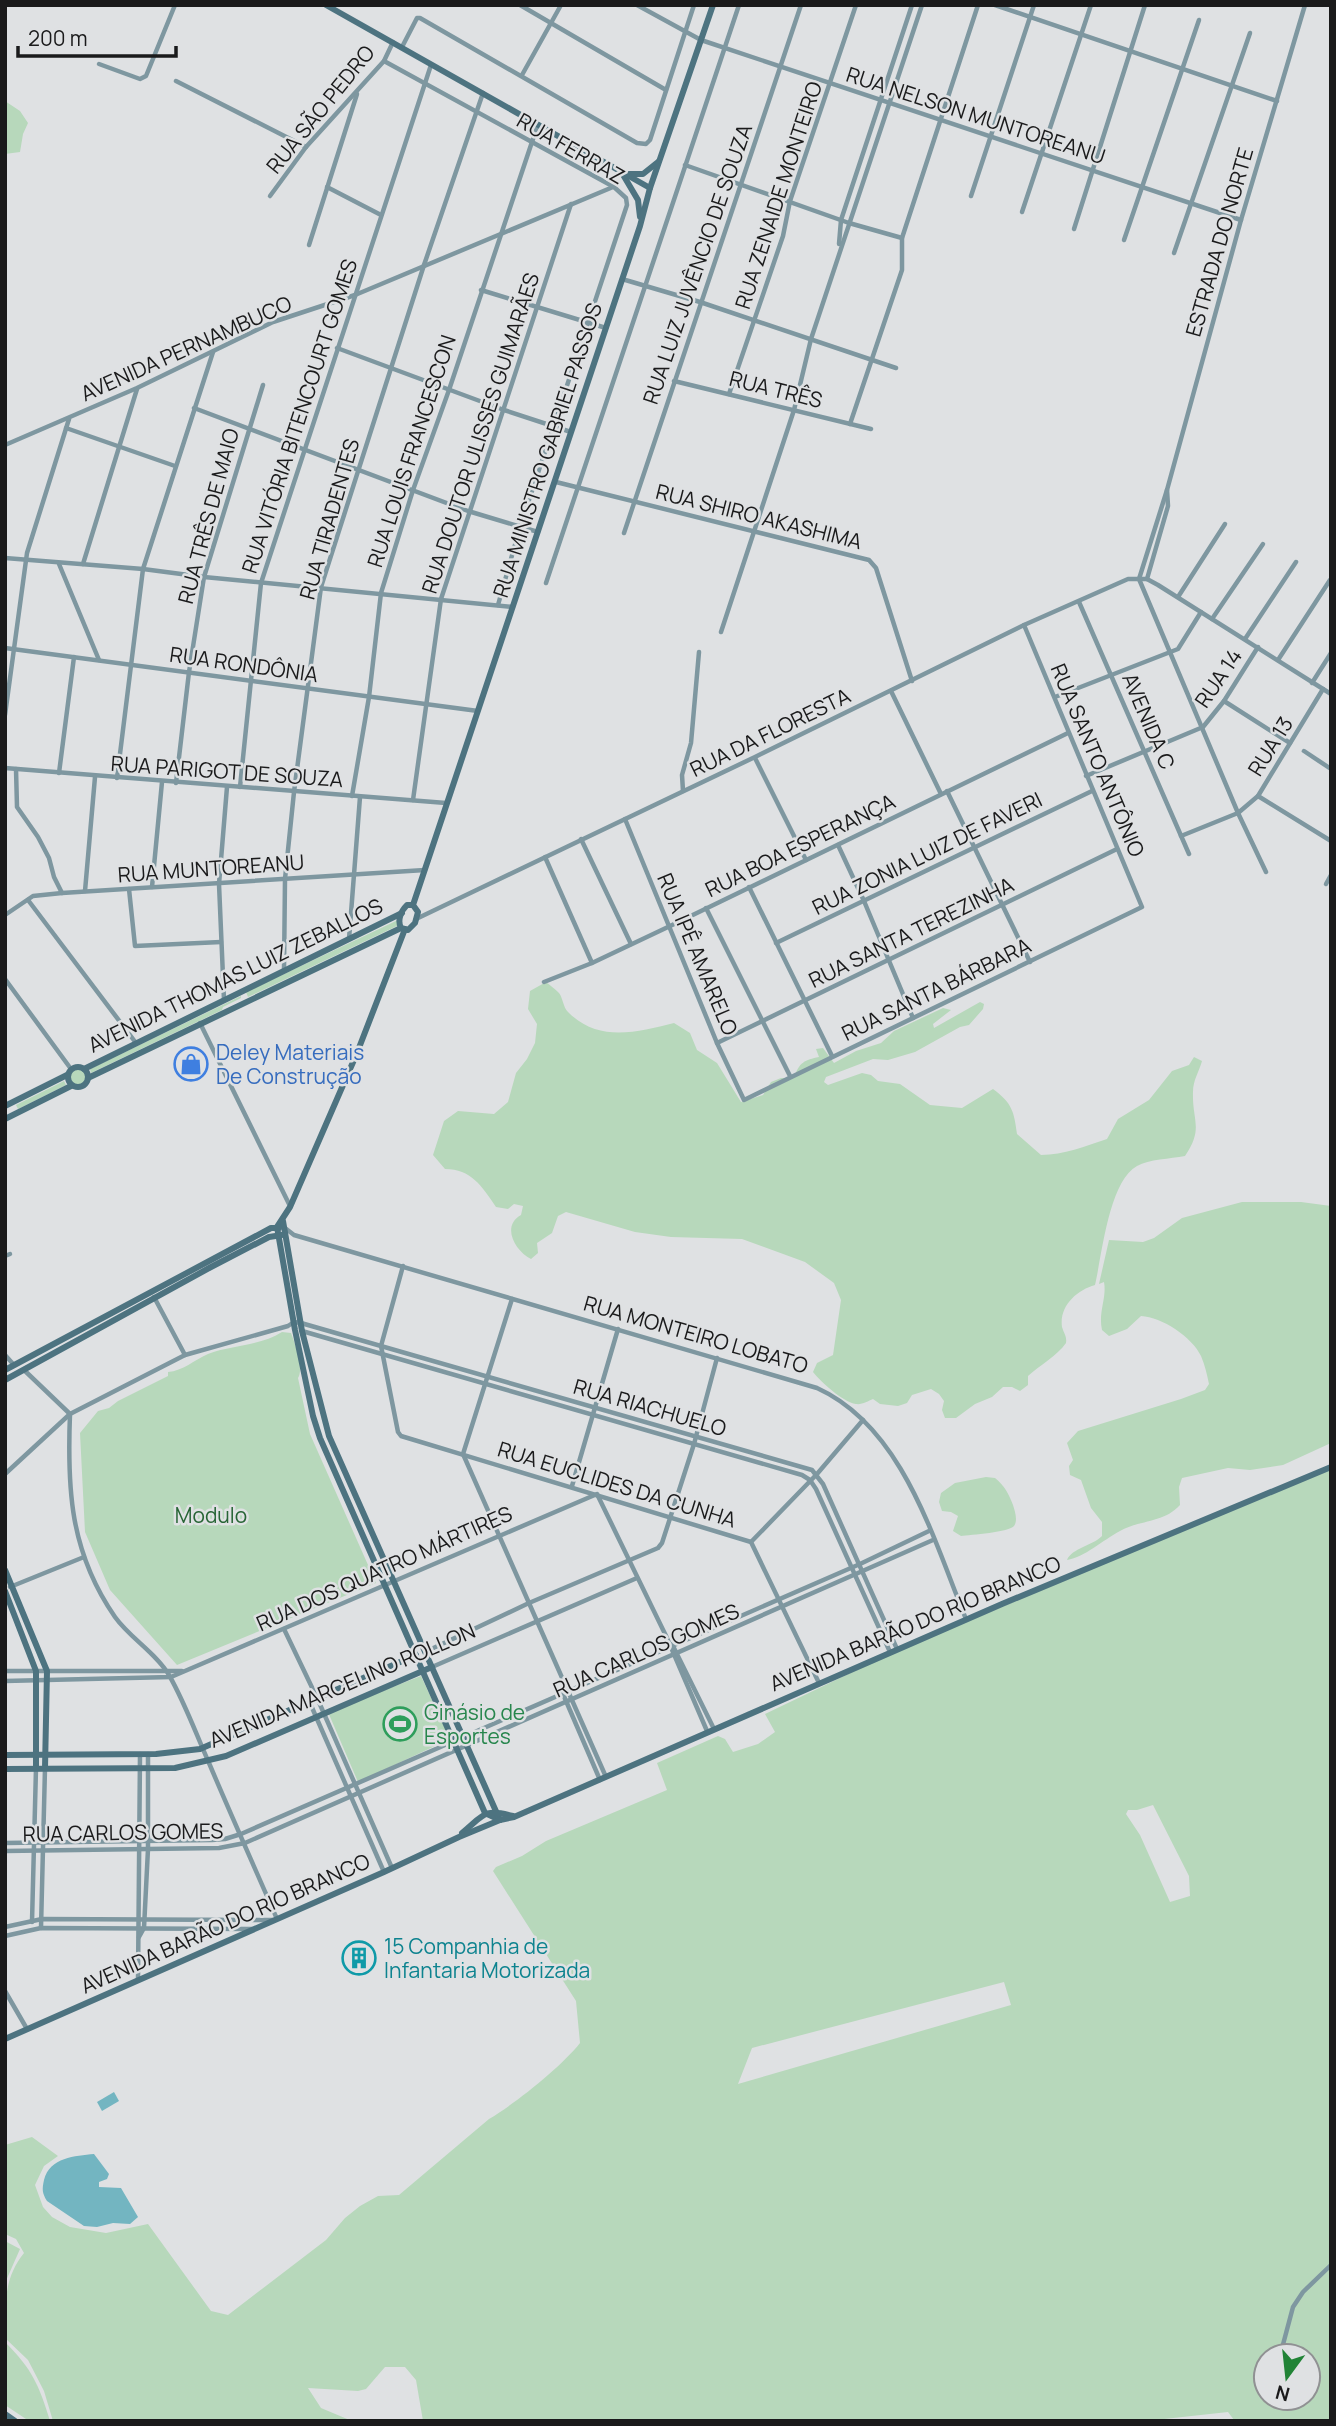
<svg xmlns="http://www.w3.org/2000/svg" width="1336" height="2426" font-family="Manrope,sans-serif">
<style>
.green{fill:#b7d8bb;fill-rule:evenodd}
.water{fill:#73b5c1}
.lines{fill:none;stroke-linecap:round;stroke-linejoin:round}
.street{stroke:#7e97a0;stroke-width:4.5}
.secondary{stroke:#4d7380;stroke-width:6}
.labels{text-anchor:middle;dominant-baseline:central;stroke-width:5;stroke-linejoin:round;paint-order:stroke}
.street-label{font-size:21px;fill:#1a1a1b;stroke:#dfe1e3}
.shop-label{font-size:21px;fill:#366cbe;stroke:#dfe1e3;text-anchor:start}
.park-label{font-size:21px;fill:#276535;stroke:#dfe1e3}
.leisure-label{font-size:21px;fill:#27864d;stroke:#dfe1e3;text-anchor:start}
.culture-label{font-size:21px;fill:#0d838f;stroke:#dfe1e3;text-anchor:start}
</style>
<rect width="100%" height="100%" fill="#dfe1e3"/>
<g class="green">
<polygon points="5,101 20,111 28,123 23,134 20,152 5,154"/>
<polygon points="398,920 397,926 248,997 246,992"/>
<path d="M546,982C550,985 555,989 559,993C563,998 563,1007 568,1012C599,1043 637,1032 674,1023L690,1033L697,1050L717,1063L741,1102L763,1095L771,1082L781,1078H794C799,1062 805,1060 819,1057L816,1049L823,1048L834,1063L856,1051L881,1043L894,1031L943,1008L951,1010L933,1024L934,1028L980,1002L984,1004L983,1009L969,1025L960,1027L915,1052L888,1060L873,1059L826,1077L824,1082L828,1085L862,1073L871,1075L878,1081L900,1084L930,1105L962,1108L993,1089C1012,1103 1014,1111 1017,1134L1041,1155C1064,1155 1085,1146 1107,1139L1118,1119L1149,1100L1172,1071L1189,1065L1194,1057L1202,1061C1199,1072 1193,1080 1193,1092C1192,1121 1204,1128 1185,1156C1170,1159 1149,1159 1137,1166C1109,1181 1102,1255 1095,1285C1077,1290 1059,1306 1062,1327C1064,1334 1067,1336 1066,1343C1057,1356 1040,1365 1028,1376V1385L1020,1391L1012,1387H1003L992,1397L975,1404L956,1418H945L942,1410L944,1401L939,1394L931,1389L912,1395L907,1403L898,1406L880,1404L873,1399C868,1401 862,1405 856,1404C843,1402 821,1382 813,1372L817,1363L833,1355L841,1300L834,1283L805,1262L742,1239L671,1237L635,1232L566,1212L558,1216L552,1233L537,1243L538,1253L531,1259C515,1251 501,1226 521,1215L523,1206L514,1204L508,1209L496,1207C482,1186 471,1169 445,1169L433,1155L444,1121L458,1111L494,1114L508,1102L516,1073L527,1059L535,1043L537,1024L528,1009L530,991Z"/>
<polygon points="241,996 241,998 223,1007 222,1010 91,1073 90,1069"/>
<circle cx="78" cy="1077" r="8"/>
<polygon points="64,1081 66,1085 18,1109 16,1105"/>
<path d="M1242,1202H1301L1331,1206V1443L1283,1465L1250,1470L1228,1468L1182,1478L1179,1487L1180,1505C1164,1523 1139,1520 1120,1531C1103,1540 1085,1557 1067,1560C1072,1548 1092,1546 1102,1536V1522L1091,1508L1081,1480L1070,1475L1069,1466L1073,1460L1067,1443L1078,1431L1181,1399L1205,1390L1209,1384C1207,1375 1205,1365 1201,1356C1192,1337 1162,1317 1141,1316L1127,1329L1109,1336L1102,1330C1098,1312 1107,1298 1104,1282L1099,1284L1109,1240L1143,1242L1154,1238L1182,1218Z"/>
<path d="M282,1332L291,1333C295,1343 304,1370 298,1378L310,1434L376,1583L177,1665L110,1590L85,1532L80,1433L98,1411L109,1408L118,1401L168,1376V1372C183,1371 194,1360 208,1354C231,1345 260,1346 282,1332Z"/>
<path d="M1331,1468V2421L1234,2420L1228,2412L1146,2421H423L416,2380L405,2367H385L366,2389L358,2391L308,2388L321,2408L352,2421H53L44,2391L28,2360L5,2338C5,2307 3,2279 24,2253L16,2239L5,2234V2145L32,2137L58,2156L44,2166L35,2185L43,2207L52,2217L70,2227L106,2233L148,2224L211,2311L228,2315L326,2240L345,2218L360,2206L378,2196L399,2195L489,2119C516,2103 561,2067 580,2043L576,2001L493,1871L496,1867L522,1856L546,1841L667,1790L657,1763L718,1736L725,1739L733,1752L758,1744L775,1732L765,1714L890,1654ZM1153,1805L1189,1876L1190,1896L1170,1902L1140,1835L1126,1814L1128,1810H1137ZM1004,1982L1011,2005L738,2084L752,2048ZM1266,2356H1308V2398H1266Z"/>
<path d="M986,1477L995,1478C1004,1485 1009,1494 1013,1505C1015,1511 1018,1521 1014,1526C1010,1532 970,1535 961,1536L953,1531L958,1516L951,1512L942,1511L939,1502L941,1493L955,1483Z"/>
<polygon points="421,1676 450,1739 358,1782 328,1712"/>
<polygon points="5,2241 20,2249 5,2283"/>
<path d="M5,2342C32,2369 39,2385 50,2421H29L5,2405Z"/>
</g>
<g class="water">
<polygon points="114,2092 119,2101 102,2111 97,2102"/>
<path d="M94,2154L109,2174L107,2179L99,2182V2187L121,2188L138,2217L130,2224L113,2223L97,2227L84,2226L47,2201C42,2193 42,2189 44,2180C50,2157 75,2156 94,2154Z"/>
</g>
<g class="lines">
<g class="street">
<polyline points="520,5 666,90"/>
<polyline points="637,5 701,40 1241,220"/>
<polyline points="995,5 1277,101"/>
<polyline points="402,47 417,18 420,18 637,143 646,144 650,140 694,5"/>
<polyline points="384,61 614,187 626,198 627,205 520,527 498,605"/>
<polyline points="99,64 140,79 146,76 175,5"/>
<polyline points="522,75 561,5"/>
<polyline points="176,81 306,147"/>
<polyline points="685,165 849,223 902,238"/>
<polyline points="327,187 381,215"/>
<polyline points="270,196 306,147 384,61 393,42"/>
<polyline points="971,196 1034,5"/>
<polyline points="1022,212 1091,5"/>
<polyline points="1074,229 1145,5"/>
<polyline points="1124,240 1199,20"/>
<polyline points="839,244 841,220 912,5"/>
<polyline points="309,245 357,94"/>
<polyline points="1174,253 1250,33"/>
<polyline points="622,279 700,302 896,368"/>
<polyline points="481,290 606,328"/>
<polyline points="337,348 504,410 571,432"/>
<polyline points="674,381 871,429"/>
<polyline points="729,394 783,236 790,201 856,5"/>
<polyline points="194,408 468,511 538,532"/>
<polyline points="850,424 902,270 902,238 978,5"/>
<polyline points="66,428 175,466"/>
<polyline points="5,445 137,388 273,322 355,295 613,187"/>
<polyline points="556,482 869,560 876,568 912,681"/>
<polyline points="624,533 801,5"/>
<polyline points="5,558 143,569 204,577 513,607"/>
<polyline points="59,564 99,660"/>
<polyline points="83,564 137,389"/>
<polyline points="1139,579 1167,490 1241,220 1305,5"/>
<polyline points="1139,579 1238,813 1266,872"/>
<polyline points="1147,579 1168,506 1167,490"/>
<polyline points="546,583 739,5"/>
<polyline points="1178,597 1225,524"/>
<polyline points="1079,602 1189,854"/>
<polyline points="1212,619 1263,544"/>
<polyline points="721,632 794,410 811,339 922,5"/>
<polyline points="1245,639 1296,562"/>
<polyline points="5,648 478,711"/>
<polyline points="1278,660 1330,580"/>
<polyline points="1312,683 1331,653"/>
<polyline points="891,691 941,794"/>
<polyline points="1055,697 1178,649 1201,612"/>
<polyline points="1224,701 1290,743"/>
<polyline points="5,715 27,553 69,419"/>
<polyline points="1304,751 1331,769"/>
<polyline points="755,758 806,860"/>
<polyline points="5,768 446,803"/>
<polyline points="16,769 17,807 38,837 49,858 54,877 62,893"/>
<polyline points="59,773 74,657"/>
<polyline points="1086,776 1203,727 1224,701 1258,647"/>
<polyline points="117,778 143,569 213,352"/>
<polyline points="176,783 189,672 204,577 263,385"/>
<polyline points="240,787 261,583 431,65"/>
<polyline points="683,791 682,775 691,743 699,652"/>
<polyline points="947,791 1030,962"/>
<polyline points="352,796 369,697 381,593 413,490 449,390 538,124"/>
<polyline points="1258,796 1331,841"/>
<polyline points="413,800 441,599 571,204"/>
<polyline points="625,819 717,1043 744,1100 1142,907 1024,625"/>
<polyline points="1181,836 1238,813 1258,796 1323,689"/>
<polyline points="581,839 631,944"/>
<polyline points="838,845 864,901 913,1018"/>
<polyline points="545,857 592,963"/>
<polyline points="1326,884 1331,875"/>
<polyline points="152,887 162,782"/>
<polyline points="749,887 832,1056"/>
<polyline points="129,889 135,946 221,942"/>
<polyline points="85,891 95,777"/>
<polyline points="28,900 136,1043"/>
<polyline points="706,908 790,1076"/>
<polyline points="5,915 33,896 62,893 425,870"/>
<polyline points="416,919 755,757 1024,625 1128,579 1147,579 1158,585 1331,694"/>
<polyline points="349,939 360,797"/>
<polyline points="776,943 1092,791"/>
<polyline points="284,970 285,879 294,792 321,587 424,265 483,93"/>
<polyline points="5,979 71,1069"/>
<polyline points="544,982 592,963 668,927 1068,733"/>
<polyline points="224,1000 219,884 227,787"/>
<polyline points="200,1023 290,1206"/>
<polyline points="717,1043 1117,849"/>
<path d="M285,1228L294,1235L817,1388C903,1427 933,1539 966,1619"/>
<polyline points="5,1256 10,1254"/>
<polyline points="403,1266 381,1346 398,1432 401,1436 751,1542 819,1683"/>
<polyline points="154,1297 185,1355"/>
<polyline points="512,1299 463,1454 606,1777"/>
<polyline points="302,1331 802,1475 810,1480 816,1489 890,1652"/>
<polyline points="5,1355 14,1365"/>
<path d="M24,1370L70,1414C67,1489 70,1552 115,1617C130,1638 156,1653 169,1675C185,1703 196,1734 209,1763C231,1815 254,1866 277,1919"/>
<polyline points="5,1474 70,1414 185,1355 288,1326 294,1322 301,1323 812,1470 823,1484 897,1649"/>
<polyline points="572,1486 618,1329"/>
<polyline points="751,1542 817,1474 863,1420"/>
<polyline points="10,1587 84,1557"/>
<polyline points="284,1629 318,1700 392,1868"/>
<polyline points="672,1644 714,1729"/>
<polyline points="425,1652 529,1603 658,1548 662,1543 694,1444 717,1358"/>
<polyline points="432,1667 637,1578"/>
<polyline points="5,1671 182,1671"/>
<polyline points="5,1681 171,1677 597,1494 667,1638 707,1731"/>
<polyline points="563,1694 600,1780"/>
<polyline points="310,1703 384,1872"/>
<polyline points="5,1843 212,1840 225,1839 241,1834 860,1564 929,1531"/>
<polyline points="5,1851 219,1848 245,1843 933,1540"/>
<polyline points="32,1922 36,1768"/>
<polyline points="5,1927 42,1919 273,1920"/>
<polyline points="41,1928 45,1768"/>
<polyline points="5,1936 41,1928 252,1929"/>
<polyline points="139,1937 144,1928 148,1849 148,1754"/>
<polyline points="138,1980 140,1754"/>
<polyline points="5,1991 27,2029"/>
<polyline points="1281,2352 1293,2307 1303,2292 1331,2265"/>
</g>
<g class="secondary">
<polyline points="326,5 650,188"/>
<polyline points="622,173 638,200 640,217"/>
<polyline points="628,174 643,174 658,162"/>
<path d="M413,905H407C401,911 397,920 401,928L408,930L415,923L418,912L413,905C488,678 564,452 640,226L650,188L713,5"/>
<polyline points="405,929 357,1053 290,1207 277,1227 295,1330 313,1416 320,1438 485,1813 500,1820"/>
<circle cx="78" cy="1077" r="10"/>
<polyline points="84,1069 402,913"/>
<polyline points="88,1078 401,928"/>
<polyline points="5,1106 67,1075"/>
<polyline points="5,1119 71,1086"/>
<polyline points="283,1221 302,1331 329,1436 499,1818"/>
<polyline points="5,1370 271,1228 279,1228"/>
<polyline points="5,1380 211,1267 269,1237 282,1235"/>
<polyline points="5,1570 47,1671 45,1768"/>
<polyline points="5,1591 36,1671 36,1768"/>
<polyline points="5,1755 156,1754 200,1749 416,1655"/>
<polyline points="5,1769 175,1768 226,1756 432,1667"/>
<path d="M462,1833C484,1815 483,1808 513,1816"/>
<polyline points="5,2039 384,1872 459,1837 500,1820 514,1817 1002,1604 1331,1467"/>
<polyline points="5,2414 15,2421"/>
</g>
</g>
<defs>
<symbol id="shop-ring" viewBox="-11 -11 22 22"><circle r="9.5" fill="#dfe1e3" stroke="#3f7fe0" stroke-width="1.5"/><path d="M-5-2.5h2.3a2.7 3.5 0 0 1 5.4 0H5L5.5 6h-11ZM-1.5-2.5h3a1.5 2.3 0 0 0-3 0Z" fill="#3f7fe0"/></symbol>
<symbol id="stadium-ring" viewBox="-11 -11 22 22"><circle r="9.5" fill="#dfe1e3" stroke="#2e9e5b" stroke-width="1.5"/><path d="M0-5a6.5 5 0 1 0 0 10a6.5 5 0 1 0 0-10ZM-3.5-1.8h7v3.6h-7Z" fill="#2e9e5b"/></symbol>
<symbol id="building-ring" viewBox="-11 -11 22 22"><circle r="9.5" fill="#dfe1e3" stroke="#0f9aa8" stroke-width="1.5"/><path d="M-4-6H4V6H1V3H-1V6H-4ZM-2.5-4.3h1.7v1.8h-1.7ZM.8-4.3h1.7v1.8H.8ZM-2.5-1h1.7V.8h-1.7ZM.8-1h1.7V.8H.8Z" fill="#0f9aa8"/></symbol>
</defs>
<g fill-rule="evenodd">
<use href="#shop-ring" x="172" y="1045" width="38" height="38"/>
<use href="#stadium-ring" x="381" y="1705" width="38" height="38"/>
<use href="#building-ring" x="340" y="1939" width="38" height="38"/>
</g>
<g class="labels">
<g class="street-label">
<text transform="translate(320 109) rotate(-51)">RUA SÃO PEDRO</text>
<text transform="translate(976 115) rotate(18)">RUA NELSON MUNTOREANU</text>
<text transform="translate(571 148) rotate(30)">RUA FERRAZ</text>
<text transform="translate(778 195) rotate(-72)">RUA ZENAIDE MONTEIRO</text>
<text transform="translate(1219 242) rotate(-74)">ESTRADA DO NORTE</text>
<text transform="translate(697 264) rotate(-71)">RUA LUIZ JUVÊNCIO DE SOUZA</text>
<text transform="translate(186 348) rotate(-24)">AVENIDA PERNAMBUCO</text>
<text transform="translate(776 389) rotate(14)">RUA TRÊS</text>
<text transform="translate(299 416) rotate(-72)">RUA VITÓRIA BITENCOURT GOMES</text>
<text transform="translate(480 433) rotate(-72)">RUA DOUTOR ULISSES GUIMARÃES</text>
<text transform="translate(547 450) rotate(-72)">RUA MINISTRO GABRIEL PASSOS</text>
<text transform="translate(411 451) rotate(-72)">RUA LOUIS FRANCESCON</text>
<text transform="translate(208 516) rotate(-75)">RUA TRÊS DE MAIO</text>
<text transform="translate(759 516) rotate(14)">RUA SHIRO AKASHIMA</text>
<text transform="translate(329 519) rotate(-74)">RUA TIRADENTES</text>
<text transform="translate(244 664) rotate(8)">RUA RONDÔNIA</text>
<text transform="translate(1218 678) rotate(-56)">RUA 14</text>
<text transform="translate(1149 721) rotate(67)">AVENIDA C</text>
<text transform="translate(770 732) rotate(-26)">RUA DA FLORESTA</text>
<text transform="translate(1270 746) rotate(-58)">RUA 13</text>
<text transform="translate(1098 760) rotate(67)">RUA SANTO ANTÔNIO</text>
<text transform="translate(227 771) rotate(4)">RUA PARIGOT DE SOUZA</text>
<text transform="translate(800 845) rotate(-26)">RUA BOA ESPERANÇA</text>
<text transform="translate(927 853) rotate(-26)">RUA ZONIA LUIZ DE FAVERI</text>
<text transform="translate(211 868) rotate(-4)">RUA MUNTOREANU</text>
<text transform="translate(911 932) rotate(-26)">RUA SANTA TEREZINHA</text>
<text transform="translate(698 954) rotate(67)">RUA IPÊ AMARELO</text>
<text transform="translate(235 975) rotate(-26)">AVENIDA THOMAS LUIZ ZEBALLOS</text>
<text transform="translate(936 989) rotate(-26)">RUA SANTA BÁRBARA</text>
<text transform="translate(696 1334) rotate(16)">RUA MONTEIRO LOBATO</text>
<text transform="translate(650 1407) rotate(16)">RUA RIACHUELO</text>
<text transform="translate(617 1484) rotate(17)">RUA EUCLIDES DA CUNHA</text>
<text transform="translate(384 1568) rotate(-24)">RUA DOS QUATRO MÁRTIRES</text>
<text transform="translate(915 1623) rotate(-23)">AVENIDA BARÃO DO RIO BRANCO</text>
<text transform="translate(646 1650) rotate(-24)">RUA CARLOS GOMES</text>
<text transform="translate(342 1685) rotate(-23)">AVENIDA MARCELINO ROLLON</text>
<text transform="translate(123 1832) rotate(-1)">RUA CARLOS GOMES</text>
<text transform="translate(225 1923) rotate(-24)">AVENIDA BARÃO DO RIO BRANCO</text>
</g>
<g class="shop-label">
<text x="216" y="1052">Deley Materiais<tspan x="216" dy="24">De Construção</tspan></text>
</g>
<g class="park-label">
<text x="211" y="1515">Modulo</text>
</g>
<g class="leisure-label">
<text x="424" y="1712">Ginásio de<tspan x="424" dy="24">Esportes</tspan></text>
</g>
<g class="culture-label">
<text x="384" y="1946">15 Companhia de<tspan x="384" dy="24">Infantaria Motorizada</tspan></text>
</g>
</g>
<rect width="1336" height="2426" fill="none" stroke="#1a1a1b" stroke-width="14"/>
<g transform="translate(1287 2377) rotate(195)"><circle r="33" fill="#dfe1e3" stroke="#909193" stroke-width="2"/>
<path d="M0-5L12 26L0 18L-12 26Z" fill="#218336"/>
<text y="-10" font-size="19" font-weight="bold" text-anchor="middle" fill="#1a1a1b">N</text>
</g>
<path d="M18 46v10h158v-10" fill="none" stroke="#1a1a1b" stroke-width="3.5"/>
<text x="28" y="46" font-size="21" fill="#1a1a1b" stroke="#dfe1e3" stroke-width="5" paint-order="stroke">200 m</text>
</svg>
